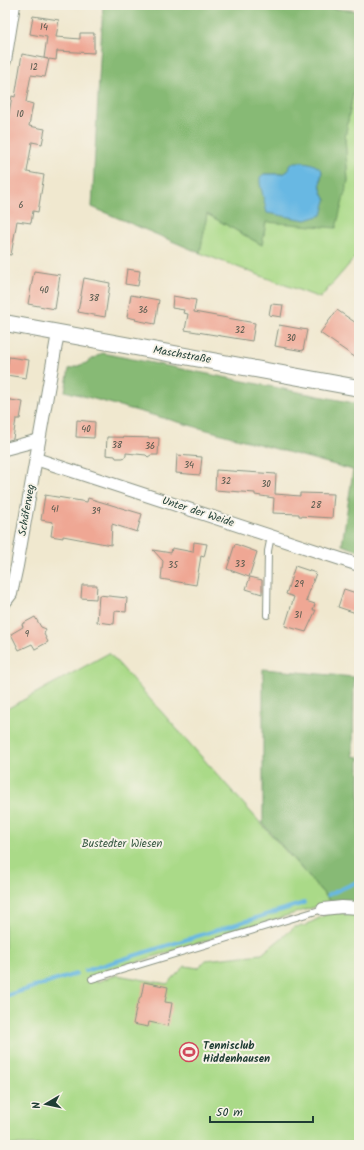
<svg xmlns="http://www.w3.org/2000/svg" width="364" height="1150" font-family="Kalam,sans-serif">
<style>
.green{fill:#aada88;stroke:#648c5e}
.forest{fill:#87ba74;stroke:#537c54;fill-rule:evenodd}
.water{fill:#68b8e3;stroke:#447a8c}
.lines{fill:none;stroke-linecap:round;stroke-linejoin:round}
.stream{stroke:#68b8e3;stroke-width:4}
.building{fill:#efa794}
.lane-casing{stroke:#889282;stroke-width:8}
.street-casing{stroke:#889282;stroke-width:14}
.secondary-casing{stroke:#889282;stroke-width:18}
.lane{stroke:#fff;stroke-width:6}
.street{stroke:#fff;stroke-width:12}
.secondary{stroke:#fff;stroke-width:16}
.labels{text-anchor:middle;dominant-baseline:central;stroke-width:4;stroke-linejoin:round;paint-order:stroke}
.number-label{font-size:9px;fill:#53584c}
.street-label{font-size:11px;fill:#1f3d34;stroke:#f7f3e8}
.park-label{font-size:11px;fill:#3b5c45;stroke:#f7f3e8}
.poi-label{font-size:11px;font-weight:bold;fill:#1f3d34;stroke:#f7f3e8;text-anchor:start}
</style>
<rect width="100%" height="100%" fill="#f7f3e8"/>
<filter id="ink" filterUnits="userSpaceOnUse"><feTurbulence type="fractalNoise" baseFrequency=".025" numOctaves="2"/><feDisplacementMap in="SourceGraphic" scale="8" xChannelSelector="R" yChannelSelector="G"/><feConvolveMatrix kernelMatrix="1 2 1 2 8 2 1 2 1" color-interpolation-filters="sRGB"/></filter>
<filter id="wash" filterUnits="userSpaceOnUse"><feTurbulence type="fractalNoise" baseFrequency=".012" numOctaves="4" result="noise"/><feDisplacementMap in="SourceGraphic" scale="16" xChannelSelector="R" yChannelSelector="G"/><feGaussianBlur stdDeviation="0.9" result="paint"/><feColorMatrix in="noise" values="0 0 0 0 0 0 0 0 0 0 0 0 0 0 0 0 0 1.4 0 .05"/><feComposite in="paint" operator="in"/></filter>
<g filter="url(#wash)">
<rect width="100%" height="100%" fill="#f0e8cf"/>
<g class="green">
<polygon points="353,93 359,94 359,253 320,298 200,253 207,214 262,245 266,222 348,181 345,138"/>
<polygon points="109,653 331,902 95,975 97,982 117,975 167,984 185,966 198,968 206,960 262,954 295,927 304,926 331,912 359,914 359,1145 5,1145 5,710"/>
</g>
<g class="forest">
<path d="M103,5H328V8L359,11V94L353,93L345,138L348,181L336,228L266,222L262,245L207,214L200,253L92,207ZM288,171H322C320,182 319,190 326,200L264,174H283Z"/>
<polygon points="102,353 359,404 359,551 342,545 353,470 65,391 69,369 86,363"/>
<polygon points="263,669 354,677 353,756 359,757 359,904 331,902 263,824"/>
</g>
<path class="water" d="M295,162C306,162 314,162 322,171C320,182 319,190 326,200L322,215L306,220L267,213L260,183V177L264,174H283L288,171L289,166Z"/>
<g class="lines">
<g class="stream">
<polyline points="328,895 359,881"/>
<polyline points="85,971 304,903"/>
<polyline points="5,996 76,974"/>
</g>
</g>
<g id="blocks">
<g class="building">
<polygon points="33,16 59,20 56,37 80,39 80,33 94,33 94,53 57,51 56,60 49,59 45,77 31,75 26,102 33,104 29,126 45,129 42,144 32,142 27,172 44,175 38,212 33,211 31,223 17,221 11,255 5,254 5,136 12,96 15,97 22,54 48,59 44,58 47,37 30,34"/>
<polygon points="127,269 140,271 138,286 125,284"/>
<polygon points="34,271 60,275 55,309 28,304"/>
<polygon points="84,278 110,283 105,317 78,312"/>
<polygon points="131,295 159,300 155,324 135,320 136,319 127,317"/>
<polygon points="173,296 196,300 194,312 255,323 252,341 185,330 188,314 183,313 184,310 172,308"/>
<polygon points="271,304 283,305 281,317 269,315"/>
<polygon points="337,310 359,325 359,360 320,333"/>
<polygon points="279,325 307,330 303,351 275,346"/>
<polygon points="9,357 29,360 26,378 6,375"/>
<polygon points="5,399 23,402 20,419 16,419 13,439 5,441"/>
<polygon points="77,420 95,422 94,438 76,437"/>
<polygon points="107,437 159,438 158,455 151,455 148,457 146,455 126,453 126,456 123,458 116,458 115,456 106,455"/>
<polygon points="177,455 202,457 200,475 176,473"/>
<polygon points="216,470 276,474 275,494 300,496 300,493 334,494 332,518 299,516 299,514 273,513 274,498 255,495 255,493 215,490"/>
<polygon points="45,495 87,502 88,498 142,514 137,532 112,524 111,545 63,536 63,538 51,536 53,522 41,520"/>
<polygon points="194,542 207,544 204,557 201,556 196,585 161,579 163,561 153,550 171,553 172,548 193,552"/>
<polygon points="235,544 257,552 249,577 227,569"/>
<polygon points="295,566 316,573 306,601 315,604 313,610 316,610 306,632 285,626 294,597 286,594"/>
<polygon points="250,577 262,580 262,594 246,589"/>
<polygon points="82,585 97,585 96,599 81,598"/>
<polygon points="344,589 359,594 359,614 338,607"/>
<polygon points="99,595 127,598 126,612 115,611 114,624 97,622"/>
<polygon points="35,617 41,627 46,629 44,634 48,642 35,649 32,644 19,650 11,634 23,627 22,624"/>
<polygon points="144,982 168,987 165,1002 172,1003 168,1026 149,1022 148,1027 133,1024 137,1004 138,1004 140,997 141,997"/>
</g>
</g>
</g>
<g filter="url(#ink)">
<use href="#blocks" fill-opacity="0" stroke="#889282" stroke-width="1"/>
<g class="lines">
<defs>
<g id="lane">
<polyline points="267,615 268,551 271,536"/>
<polyline points="92,979 323,909"/>
</g>
<g id="street">
<polyline points="5,61 14,5"/>
<polyline points="5,449 39,440"/>
<polyline points="36,459 359,565"/>
<polyline points="5,602 11,594 17,566 58,333"/>
<polyline points="323,909 342,907 359,908"/>
</g>
<polyline id="secondary" points="5,323 359,388"/>
</defs>
<use href="#lane" class="lane-casing"/>
<use href="#street" class="street-casing"/>
<use href="#secondary" class="secondary-casing"/>
<use href="#lane" class="lane"/>
<use href="#street" class="street"/>
<use href="#secondary" class="secondary"/>
</g>
</g>
<defs>
<symbol id="stadium-ring" viewBox="-11 -11 22 22"><circle r="9.5" fill="#f7f3e8" stroke="#d1495b" stroke-width="1.5"/><path d="M0-5a6.5 5 0 1 0 0 10a6.5 5 0 1 0 0-10ZM-3.5-1.8h7v3.6h-7Z" fill="#d1495b"/></symbol>
</defs>
<g fill-rule="evenodd">
<use href="#stadium-ring" x="178" y="1041" width="22" height="22"/>
</g>
<g class="labels">
<g class="number-label">
<text x="44" y="27">14</text>
<text x="34" y="67">12</text>
<text x="20" y="114">10</text>
<text x="21" y="205">6</text>
<text x="44" y="290">40</text>
<text x="94" y="298">38</text>
<text x="143" y="310">36</text>
<text x="240" y="330">32</text>
<text x="291" y="338">30</text>
<text x="86" y="429">40</text>
<text x="117" y="445">38</text>
<text x="150" y="446">36</text>
<text x="189" y="465">34</text>
<text x="226" y="481">32</text>
<text x="266" y="484">30</text>
<text x="316" y="505">28</text>
<text x="55" y="509">41</text>
<text x="96" y="511">39</text>
<text x="240" y="564">33</text>
<text x="173" y="565">35</text>
<text x="299" y="584">29</text>
<text x="298" y="615">31</text>
<text x="27" y="634">9</text>
</g>
<g class="street-label">
<text transform="translate(182 355) rotate(10)">Maschstraße</text>
<text transform="translate(27 510) rotate(-80)">Schäferweg</text>
<text transform="translate(198 512) rotate(18)">Unter der Weide</text>
</g>
<g class="park-label">
<text x="122" y="844">Bustedter Wiesen</text>
</g>
<g class="poi-label">
<text x="203" y="1046">Tennisclub<tspan x="203" dy="13">Hiddenhausen</tspan></text>
</g>
</g>
<rect width="364" height="1150" fill="none" stroke="#f7f3e8" stroke-width="20"/>
<g transform="translate(46 1104) rotate(261)" stroke="#f7f3e8" stroke-width="3" paint-order="stroke">
<path d="M0-3L7 15L0 10L-7 15Z" fill="#1f3d34"/>
<text y="-6" font-size="11" font-weight="bold" text-anchor="middle" fill="#1f3d34">N</text>
</g>
<path d="M210 1116v6h103v-6" fill="none" stroke="#1f3d34" stroke-width="2"/>
<text x="216" y="1116" font-size="12" fill="#1f3d34" stroke="#f7f3e8" stroke-width="3" paint-order="stroke">50 m</text>
</svg>
